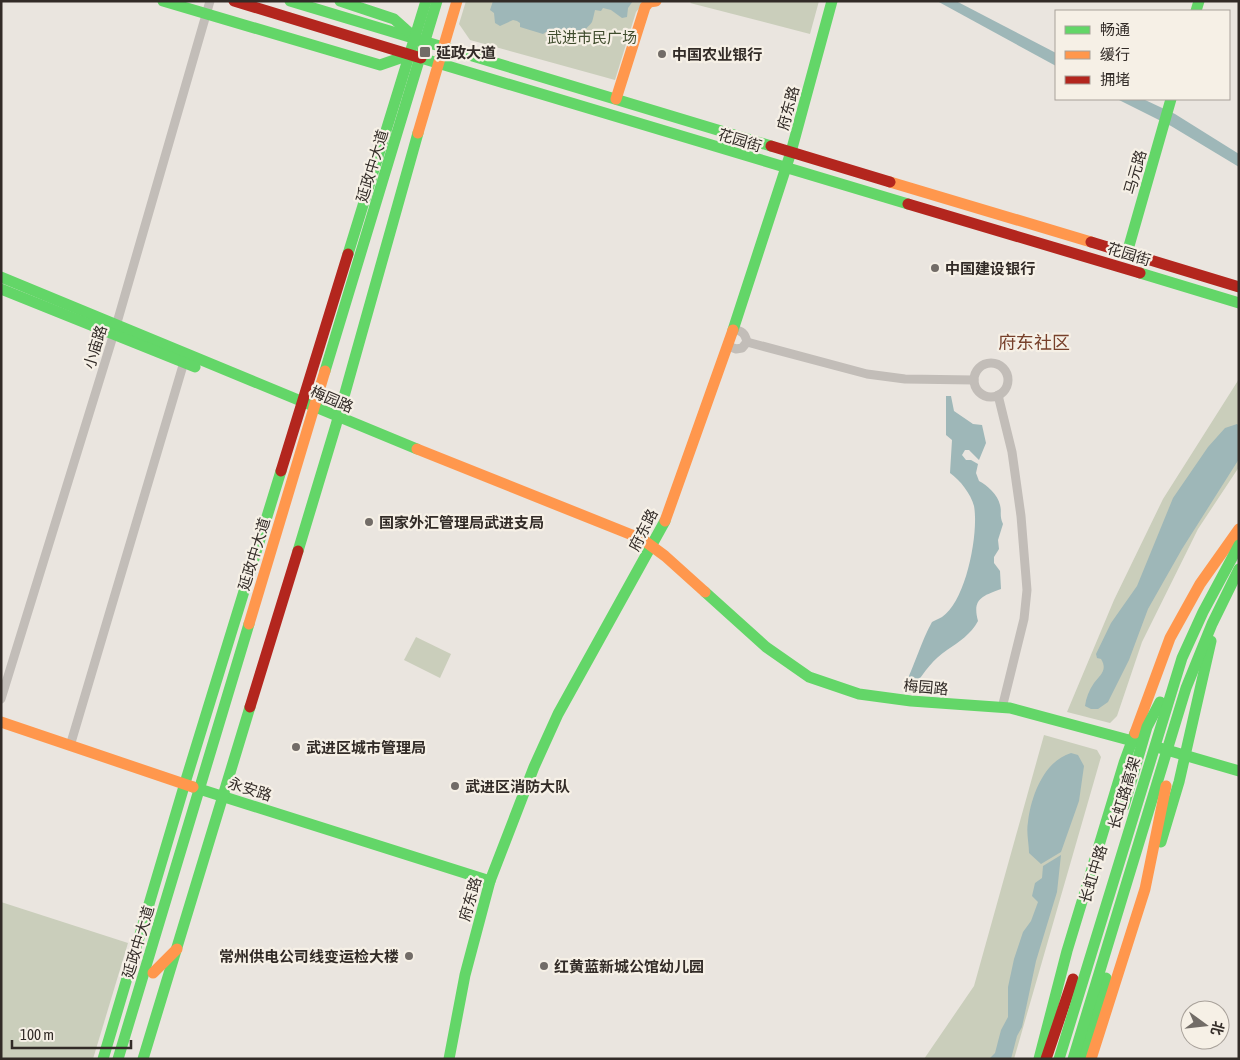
<svg xmlns="http://www.w3.org/2000/svg" width="1240" height="1060" font-family="'Asap Condensed','Noto Sans SC',sans-serif">
<style>
.green{fill:#cacebb}
.water{fill:#9eb7b8}
.lines{fill:none;stroke-linecap:round;stroke-linejoin:round}
.street{stroke:#c2bdb8;stroke-width:9}
.fast{stroke:#63d668;stroke-width:11}
.slow{stroke:#ff974d;stroke-width:11}
.jam{stroke:#b3261e;stroke-width:11}
.fast-bridge{stroke:#63d668;stroke-width:11}
.slow-bridge{stroke:#ff974d;stroke-width:11}
.poi-dot{fill:#726c67;stroke:#f6f0e6;stroke-width:2}
.labels{text-anchor:middle;dominant-baseline:central;stroke-width:4.5;stroke-linejoin:round;paint-order:stroke}
.park-label{font-size:15px;fill:#404d2e;stroke:#f6f0e6}
.poi-label{font-size:15px;font-weight:bold;fill:#322b27;stroke:#f6f0e6;text-anchor:start}
.street-label{font-size:15px;fill:#322b27;stroke:#f6f0e6}
.quarter-label{font-size:18px;fill:#77402b;stroke:#f6f0e6}
</style>
<rect width="100%" height="100%" fill="#eae5df"/>
<g class="green">
<polygon points="466,1 653,1 642,5 636,12 615,80 470,40 459,24"/>
<polygon points="692,1 819,1 810,34 690,3"/>
<polygon points="1239,379 1239,467 1198,529 1142,642 1117,716 1110,723 1067,712 1114,600 1163,499"/>
<polygon points="416,637 451,654 440,678 404,660"/>
<polygon points="1044,735 1097,750 1101,757 1014,1059 924,1059 974,986"/>
<polygon points="1,902 128,943 93,1059 1,1059"/>
</g>
<g class="water">
<path d="M493,1H633L628,8L627,17L622,18L611,10L603,8L601,11L595,10C594,14 593,19 592,22C588,28 581,30 585,39L588,40L586,43L583,42L576,45L552,37L550,34L546,32L543,34L520,27V23L517,21L513,20L500,26L495,23L494,13L490,10Z"/>
<polygon points="937,1 956,1 1056,53 1056,66"/>
<polygon points="1117,99 1143,99 1175,114 1239,154 1239,167 1171,126"/>
<path d="M946,396H951L954,411L973,424L982,425L986,443L979,460L969,450H965L962,455L966,460H971L978,464L976,473L979,481C987,485 998,495 1000,505C1002,512 999,515 1003,524L998,540L999,549L994,557V563L1000,571L1001,589C982,596 972,599 978,621C971,634 959,642 947,650C934,659 924,671 916,685H905C915,664 921,642 932,622C935,620 939,619 942,617C966,602 979,533 974,506C971,494 960,480 950,473L952,440L946,435Z"/>
<path d="M1237,424L1239,426V459L1182,549L1148,609L1129,660L1108,702L1098,709H1091L1085,706C1086,698 1089,690 1094,683C1100,675 1108,670 1101,659L1097,658L1096,654L1111,623L1137,586L1173,498L1208,447L1225,428Z"/>
<path d="M1071,753L1078,755L1084,766L1079,801L1061,852L1041,864L1029,853C1029,844 1026,832 1028,822C1031,796 1044,761 1071,753Z"/>
<polygon points="1061,855 1057,892 1036,961 1022,1027 1017,1036 1011,1059 989,1059 995,1053 1001,1030 1008,1017 1008,987 1014,959 1023,932 1031,921 1038,902 1032,896 1035,883 1042,878 1043,866"/>
</g>
<g class="lines">
<g class="street">
<polyline points="747,342 867,374 905,379 974,380"/>
<path d="M728,346L736,349L742,348L747,342C745,333 742,331 733,329"/>
<circle cx="991" cy="380" r="17"/>
<polyline points="998,395 1012,452 1021,516 1027,590 1024,619 1002,708"/>
<polyline points="1,699 114,333 210,1"/>
<polyline points="70,746 184,362"/>
</g>
<g class="fast">
<polyline points="163,1 380,65 409,55"/>
<polyline points="290,1 771,146"/>
<polyline points="340,1 394,19 413,36"/>
<polyline points="1196,11 1199,1"/>
<polyline points="421,58 908,204"/>
<polyline points="1127,253 1171,99"/>
<polyline points="348,254 426,1"/>
<polyline points="1140,273 1239,303"/>
<polyline points="1,277 417,449"/>
<polyline points="1,289 195,367"/>
<polyline points="733,330 791,152 832,1"/>
<polyline points="325,371 437,1"/>
<polyline points="298,551 336,425 418,133"/>
<polyline points="705,592 766,647 809,677 859,694 911,701 1010,708 1140,743"/>
<polyline points="1160,748 1239,771"/>
<polyline points="193,787 490,881"/>
<polyline points="1161,842 1179,782 1211,641"/>
<polyline points="103,1059 185,783 281,471"/>
<polyline points="118,1059 249,624"/>
<polyline points="143,1059 250,707"/>
<polyline points="449,1059 465,975 490,881 534,767 558,714 665,521"/>
<polyline points="1039,1059 1067,951 1124,763 1135,733"/>
<polyline points="1083,1059 1106,978"/>
</g>
<g class="slow">
<polyline points="616,99 645,7 649,2 656,1"/>
<polyline points="418,133 457,1"/>
<polyline points="890,182 1091,242"/>
<polyline points="417,449 642,539 665,556 705,592"/>
<polyline points="665,521 733,330"/>
<polyline points="249,624 325,371"/>
<polyline points="1,722 193,787"/>
<polyline points="1135,733 1170,638 1200,584 1239,529"/>
<polyline points="153,973 177,949"/>
</g>
<g class="jam">
<polyline points="234,1 421,58"/>
<polyline points="771,146 890,182"/>
<polyline points="908,204 1140,273"/>
<polyline points="1091,242 1239,287"/>
<polyline points="281,471 348,254"/>
<polyline points="250,707 298,551"/>
<polyline points="1046,1059 1073,979"/>
</g>
<g class="fast-bridge">
<polyline points="1124,806 1147,727 1160,702"/>
<polyline points="1059,1059 1182,658 1203,612 1239,545"/>
<polyline points="1073,1059 1186,688 1212,624 1239,569"/>
</g>
<polyline class="slow-bridge" points="1091,1059 1145,889 1166,786"/>
</g>
<g class="poi-dot">
<rect x="419" y="46" width="12" height="12" rx="2.5"/>
<circle cx="662" cy="54" r="5"/>
<circle cx="935" cy="268" r="5"/>
<circle cx="369" cy="522" r="5"/>
<circle cx="296" cy="747" r="5"/>
<circle cx="455" cy="786" r="5"/>
<circle cx="409" cy="956" r="5"/>
<circle cx="544" cy="966" r="5"/>
</g>
<g class="labels">
<g class="park-label">
<text x="592" y="37">武进市民广场</text>
</g>
<g class="poi-label">
<text x="436" y="52">延政大道</text>
<text x="672" y="54">中国农业银行</text>
<text x="945" y="268">中国建设银行</text>
<text x="379" y="522">国家外汇管理局武进支局</text>
<text x="306" y="747">武进区城市管理局</text>
<text x="465" y="786">武进区消防大队</text>
<text x="399" y="956" text-anchor="end">常州供电公司线变运检大楼</text>
<text x="554" y="966">红黄蓝新城公馆幼儿园</text>
</g>
<g class="street-label">
<text transform="translate(788 108) rotate(-75)">府东路</text>
<text transform="translate(740 140) rotate(17)">花园街</text>
<text transform="translate(372 166) rotate(-73)">延政中大道</text>
<text transform="translate(1135 172) rotate(-74)">马元路</text>
<text transform="translate(1129 254) rotate(17)">花园街</text>
<text transform="translate(95 347) rotate(-73)">小庙路</text>
<text transform="translate(332 399) rotate(23)">梅园路</text>
<text transform="translate(643 530) rotate(-63)">府东路</text>
<text transform="translate(254 554) rotate(-73)">延政中大道</text>
<text transform="translate(926 687) rotate(5)">梅园路</text>
<text transform="translate(250 789) rotate(18)">永安路</text>
<text transform="translate(1124 793) rotate(-73)">长虹路高架</text>
<text transform="translate(1093 874) rotate(-73)">长虹中路</text>
<text transform="translate(470 899) rotate(-74)">府东路</text>
<text transform="translate(138 942) rotate(-73)">延政中大道</text>
</g>
<g class="quarter-label">
<text x="1034" y="342">府东社区</text>
</g>
</g>
<rect width="1240" height="1060" fill="none" stroke="#322b27" stroke-width="5"/>
<rect x="1055" y="10" width="175" height="90" fill="#f6f0e6" stroke="#a8a19a"/>
<rect x="1065" y="26" width="25" height="8" fill="#63d668" stroke="#a8a19a"/>
<text x="1100" y="35" font-size="15" fill="#322b27">畅通</text>
<rect x="1065" y="51" width="25" height="8" fill="#ff974d" stroke="#a8a19a"/>
<text x="1100" y="60" font-size="15" fill="#322b27">缓行</text>
<rect x="1065" y="76" width="25" height="8" fill="#b3261e" stroke="#a8a19a"/>
<text x="1100" y="85" font-size="15" fill="#322b27">拥堵</text>
<g transform="translate(1205 1025) rotate(105)"><circle r="24" fill="#f6f0e6" stroke="#a8a19a"/>
<path d="M0-4L9 19L0 12L-9 19Z" fill="#726c67"/>
<text y="-8" font-size="14" font-weight="bold" text-anchor="middle" fill="#322b27">北</text>
</g>
<path d="M12 1040v8h119v-8" fill="none" stroke="#322b27" stroke-width="2.5"/>
<text x="20" y="1040" font-size="15" fill="#322b27" stroke="#f6f0e6" stroke-width="4" paint-order="stroke">100 m</text>
</svg>
